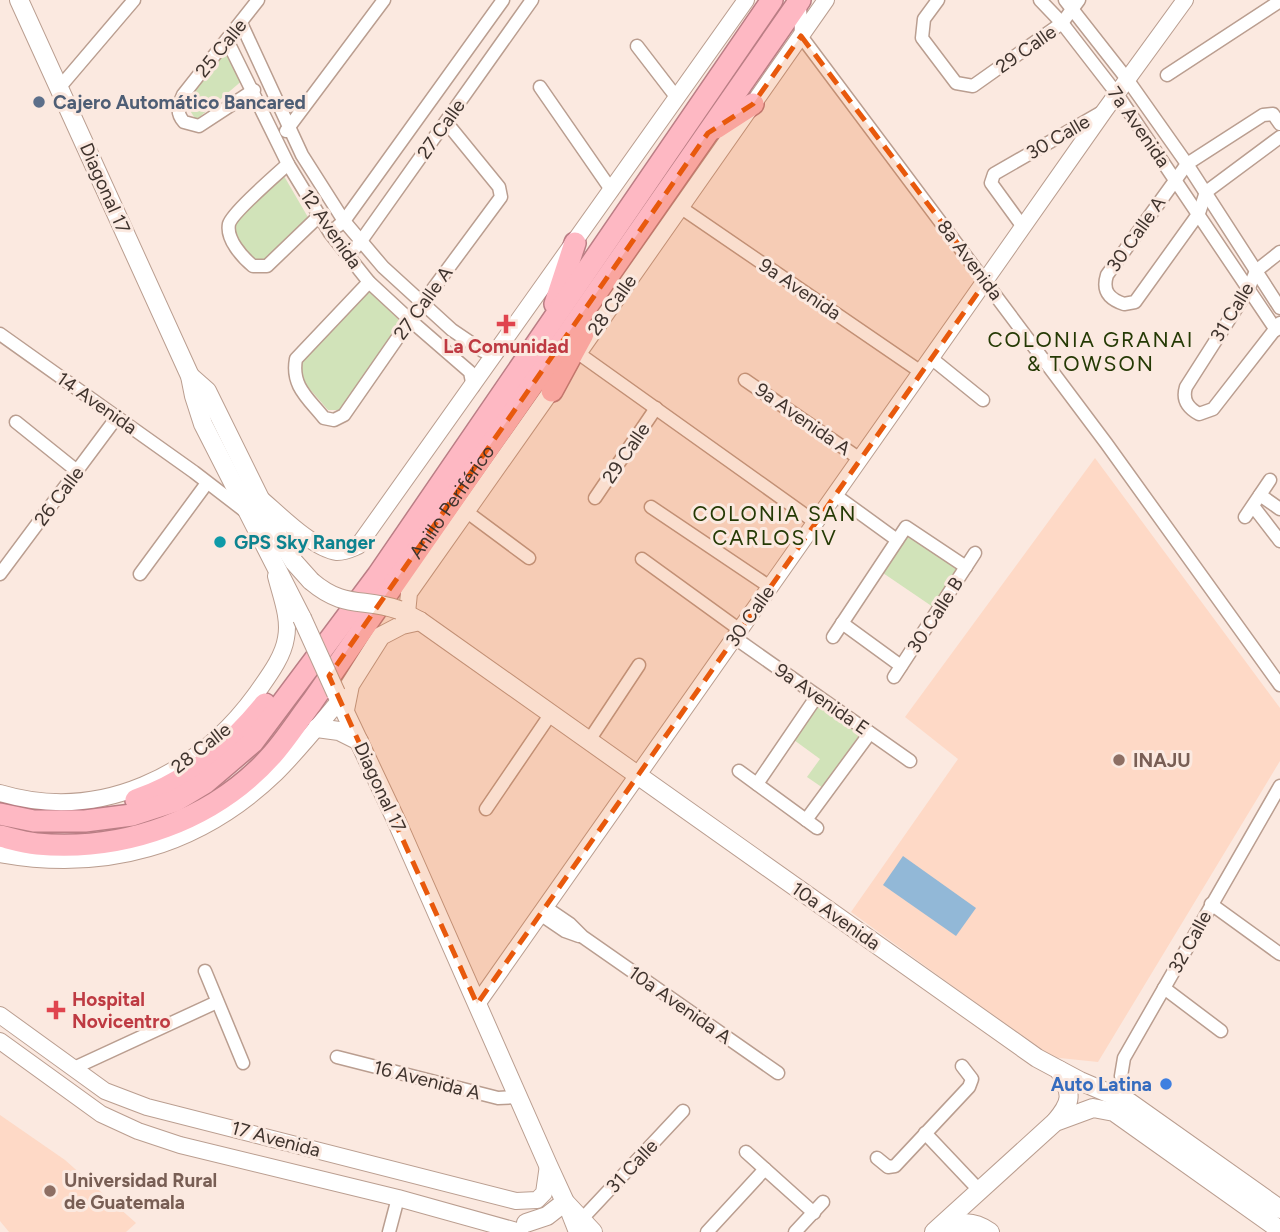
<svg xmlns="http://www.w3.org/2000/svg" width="1280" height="1232" font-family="Figtree,sans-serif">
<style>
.built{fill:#fed9c6}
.green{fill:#d1e3b9}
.water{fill:#92b8d7}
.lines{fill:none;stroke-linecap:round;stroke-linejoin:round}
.minor-casing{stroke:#ba9e90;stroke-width:15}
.tertiary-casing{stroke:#ba9e90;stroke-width:18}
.secondary-casing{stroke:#ba9e90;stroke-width:20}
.trunk-casing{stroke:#ba7e85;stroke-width:24}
.minor{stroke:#fff;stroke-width:12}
.tertiary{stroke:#fff;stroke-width:16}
.secondary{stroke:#fff;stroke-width:18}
.trunk{stroke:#feb8c3;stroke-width:21}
.secondary-bridge-casing{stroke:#ba9e90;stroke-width:20;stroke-linecap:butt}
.secondary-bridge{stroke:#fff;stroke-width:18}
.marked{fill:#e8590c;fill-opacity:0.2;stroke:#e8590c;stroke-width:5;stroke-dasharray:14 9;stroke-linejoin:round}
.service-dot{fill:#5c6f8a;stroke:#fbe9e0;stroke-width:2.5}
.health-dot{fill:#e0444e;stroke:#fbe9e0;stroke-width:2.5}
.culture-dot{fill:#0f9aa8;stroke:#fbe9e0;stroke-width:2.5}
.education-dot{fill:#8d6e63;stroke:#fbe9e0;stroke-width:2.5}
.shop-dot{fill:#3f7fe0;stroke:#fbe9e0;stroke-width:2.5}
.labels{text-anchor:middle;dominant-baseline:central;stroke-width:6;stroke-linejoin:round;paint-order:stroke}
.street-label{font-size:19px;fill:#3f332d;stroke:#fbe9e0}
.service-label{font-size:19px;font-weight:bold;fill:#4e5e75;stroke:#fbe9e0;text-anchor:start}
.health-label{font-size:19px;font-weight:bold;fill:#be3a42;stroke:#fbe9e0}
.culture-label{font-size:19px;font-weight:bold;fill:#0d838f;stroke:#fbe9e0;text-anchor:start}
.education-label{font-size:19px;font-weight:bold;fill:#785e54;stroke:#fbe9e0;text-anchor:start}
.shop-label{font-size:19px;font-weight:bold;fill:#366cbe;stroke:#fbe9e0;text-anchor:end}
.neighbourhood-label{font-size:21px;letter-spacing:2px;fill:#253a05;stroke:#fbe9e0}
</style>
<rect width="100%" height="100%" fill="#fbe9e0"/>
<g class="built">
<polygon points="1095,458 1280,708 1280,761 1098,1062 1050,1057 851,912 958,759 905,717"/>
<polygon points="0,1115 65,1160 136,1223 126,1232 9,1232 0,1221"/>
</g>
<g class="green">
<polygon points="228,41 244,79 196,120 184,101"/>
<polygon points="284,176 309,219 256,267 227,229"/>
<polygon points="369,291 401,322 340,410 328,410 301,379 301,363"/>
<polygon points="908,535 958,569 933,607 883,573"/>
<polygon points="819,705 860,734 823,788 807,777 820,759 794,740"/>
</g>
<polygon class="water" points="903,856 976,908 956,936 883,885"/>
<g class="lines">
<defs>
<g id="minor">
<polyline points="938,0 924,19 922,38 956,83 973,86 1062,23 1079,0"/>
<polyline points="1040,0 1062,23 1117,94 1276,330"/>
<polyline points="1065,0 1127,79 1187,164 1280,308"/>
<polyline points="800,4 801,36 1106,443 1280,685"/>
<polyline points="241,23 302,155 344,221 383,267 452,330 483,351 497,353"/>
<polyline points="227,40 288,164 330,233 369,282 410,320 470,372 473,387"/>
<polyline points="637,46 677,98"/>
<polyline points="1167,75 1280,1"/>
<polyline points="540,87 612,191"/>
<polyline points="59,88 134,0"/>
<path d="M254,90L199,126L184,122C176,113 178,106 183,95L258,0"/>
<path d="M1280,124L1273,114L1263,115L1187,164L1107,275C1102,291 1109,299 1124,304L1135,302L1199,213L1206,192L1280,137"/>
<polyline points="286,131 384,0"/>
<path d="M288,164C277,174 232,213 229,224C226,239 242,257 253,266H267L319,216"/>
<polyline points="680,207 921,372"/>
<polyline points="338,226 344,221 503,0"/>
<polyline points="1023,227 991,183 994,174 1102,112"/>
<polyline points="348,256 361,241 532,0"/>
<path d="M369,282L296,359C291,386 308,398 324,418L334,420L344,415L410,320L501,197L499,187L446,122"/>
<path d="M1280,323L1213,409L1199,414C1188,408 1182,400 1186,387L1248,290L1256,271L1280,252"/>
<polyline points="0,334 194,472 246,512"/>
<polyline points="578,353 815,522"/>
<polyline points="931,358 983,400"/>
<polyline points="745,380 860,459"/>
<polyline points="16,422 77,471"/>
<polyline points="835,495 897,540"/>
<polyline points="1260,495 1280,509"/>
<polyline points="595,498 656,408"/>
<polyline points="1253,506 1280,541"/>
<polyline points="651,507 770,587"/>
<polyline points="467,512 529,558"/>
<polyline points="1245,517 1270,480"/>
<polyline points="642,559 740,630"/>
<polyline points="0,574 117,417"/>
<polyline points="140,574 207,483"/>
<polyline points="842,623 901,666"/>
<polyline points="833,637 906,527 966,567"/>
<polyline points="735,638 910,761"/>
<polyline points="894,677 975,553"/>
<polyline points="588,742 639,665"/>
<polyline points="739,771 817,828"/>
<polyline points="757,784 817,696"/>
<polyline points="486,809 550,715"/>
<polyline points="806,820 870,733"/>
<polyline points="1211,904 1280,954"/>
<polyline points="545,907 570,924 583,937 778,1073"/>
<polyline points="540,914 565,931 579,936"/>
<polyline points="205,971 243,1063"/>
<polyline points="1164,988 1221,1031"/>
<polyline points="337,1057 498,1098 517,1097"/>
<polyline points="74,1068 217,1002"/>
<polyline points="1129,1102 1121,1076 1124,1058 1280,786"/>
<polyline points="925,1133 979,1190"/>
<polyline points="746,1152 814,1213"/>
<polyline points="877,1158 888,1167 895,1166 969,1087 972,1079 962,1066"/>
<polyline points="581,1220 683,1111"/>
<polyline points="389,1232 398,1198"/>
<polyline points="707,1232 765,1169"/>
<polyline points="795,1232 823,1202"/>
</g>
<g id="tertiary">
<polyline points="582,348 826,0"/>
<path d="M259,497C278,513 313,549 337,552C346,552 351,549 358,546L746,0"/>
<polyline points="407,613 409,593 557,383"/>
<path d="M0,793C100,823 197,775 256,694C267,678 283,658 286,638C290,618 281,596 276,576"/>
<path d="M0,854C105,873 199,847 276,773C299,750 319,725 340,700"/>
<polyline points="477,1004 1105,110 1185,0"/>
<polyline points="0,1015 105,1091 147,1107 516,1201 537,1200 544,1193 548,1165"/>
<polyline points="0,1041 101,1114 138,1131 180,1145 398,1198 520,1232"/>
<polyline points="566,1204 577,1232"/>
</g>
<g id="secondary">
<polyline points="19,0 190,376 194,396 203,424 302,618"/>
<polyline points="190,376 207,391 280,539 294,562 311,581"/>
<polyline points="399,610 420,621 1037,1058 1080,1081 1129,1102 1280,1209"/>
<polyline points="336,693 396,820 548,1165 565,1202 593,1232"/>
<polyline points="345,710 350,685 381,636 402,625 420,621"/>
<polyline points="317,728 339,731 359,741"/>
<path d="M1055,1122C1073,1101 1072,1094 1059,1070"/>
<polyline points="526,1223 547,1216 565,1202"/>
<polyline points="934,1232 1055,1122 1093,1108 1114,1112 1280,1230"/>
<path d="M943,1232C960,1221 972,1220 990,1232"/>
</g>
<g id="trunk">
<polyline points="716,128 753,104"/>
<polyline points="555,304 575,243"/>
<polyline points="552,391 583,334"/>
<path d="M136,800C190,781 229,748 265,704"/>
<polyline points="0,814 34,821 85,821 132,815 175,801 205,783 253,742 378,575 772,0"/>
<path id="s1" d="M0,836C12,839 25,843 37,844C124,852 215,820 273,754C287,738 299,719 312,702L800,0"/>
</g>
</defs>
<use href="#minor" class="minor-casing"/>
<use href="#tertiary" class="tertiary-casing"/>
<use href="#secondary" class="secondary-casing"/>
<use href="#trunk" class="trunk-casing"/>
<use href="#minor" class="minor"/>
<use href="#tertiary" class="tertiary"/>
<use href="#secondary" class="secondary"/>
<use href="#trunk" class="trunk"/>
<defs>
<g id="secondary-bridge">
<path d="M311,581C345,610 363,597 399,610"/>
<polyline points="302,618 336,693"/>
</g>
</defs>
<use href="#secondary-bridge" class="secondary-bridge-casing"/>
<use href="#secondary-bridge" class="secondary-bridge"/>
</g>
<path class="marked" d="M801,36L986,281L477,1004L329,676L708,133L753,104Z"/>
<circle class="service-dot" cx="39" cy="102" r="7"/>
<g class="health-dot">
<path d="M502.5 313.5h7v7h7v7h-7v7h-7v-7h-7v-7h7z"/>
<path d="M52.5 999.5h7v7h7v7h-7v7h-7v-7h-7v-7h7z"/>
</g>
<circle class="culture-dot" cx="220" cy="542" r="7"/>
<g class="education-dot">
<circle cx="1119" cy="760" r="7"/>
<circle cx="50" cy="1191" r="7"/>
</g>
<circle class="shop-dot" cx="1166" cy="1084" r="7"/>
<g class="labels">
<g class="street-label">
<text transform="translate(221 48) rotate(-51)">25 Calle</text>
<text transform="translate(1026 49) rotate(-35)">29 Calle</text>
<text transform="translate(1139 127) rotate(55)">7a Avenida</text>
<text transform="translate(441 129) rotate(-55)">27 Calle</text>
<text transform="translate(1058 137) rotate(-30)">30 Calle</text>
<text transform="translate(105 188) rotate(66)">Diagonal 17</text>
<text transform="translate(331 229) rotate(55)">12 Avenida</text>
<text transform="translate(1136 234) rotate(-55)">30 Calle A</text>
<text transform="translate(970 260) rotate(53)">8a Avenida</text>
<text transform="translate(800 289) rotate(34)">9a Avenida</text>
<text transform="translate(423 303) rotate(-54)">27 Calle A</text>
<text transform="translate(612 305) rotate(-55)">28 Calle</text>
<text transform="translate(1232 312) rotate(-59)">31 Calle</text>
<text transform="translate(97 403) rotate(35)">14 Avenida</text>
<text transform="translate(803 419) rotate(35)">9a Avenida A</text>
<text transform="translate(626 453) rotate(-56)">29 Calle</text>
<text transform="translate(59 496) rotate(-53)">26 Calle</text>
<text stroke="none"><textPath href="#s1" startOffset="609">Anillo Periférico</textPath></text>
<text transform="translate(935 615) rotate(-57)">30 Calle B</text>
<text transform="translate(750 616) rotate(-55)">30 Calle</text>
<text transform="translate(822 699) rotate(35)">9a Avenida E</text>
<text transform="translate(201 748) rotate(-38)">28 Calle</text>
<text transform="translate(380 787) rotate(65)">Diagonal 17</text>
<text transform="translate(836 916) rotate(35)">10a Avenida</text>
<text transform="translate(1190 942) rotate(-61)">32 Calle</text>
<text transform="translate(680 1005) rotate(35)">10a Avenida A</text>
<text transform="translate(427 1080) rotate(14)">16 Avenida A</text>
<text transform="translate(276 1139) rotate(15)">17 Avenida</text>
<text transform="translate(632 1166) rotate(-47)">31 Calle</text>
</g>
<g class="service-label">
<text x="53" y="102">Cajero Automático Bancared</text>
</g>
<g class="health-label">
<text x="506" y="346">La Comunidad</text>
<text x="72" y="999" text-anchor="start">Hospital<tspan x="72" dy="22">Novicentro</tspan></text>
</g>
<g class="culture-label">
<text x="234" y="542">GPS Sky Ranger</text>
</g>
<g class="education-label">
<text x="1133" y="760">INAJU</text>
<text x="64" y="1180">Universidad Rural<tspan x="64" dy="22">de Guatemala</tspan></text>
</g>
<g class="shop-label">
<text x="1152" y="1084">Auto Latina</text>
</g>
<g class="neighbourhood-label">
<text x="1091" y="339">COLONIA GRANAI<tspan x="1091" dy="24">&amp; TOWSON</tspan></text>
<text x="775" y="513">COLONIA SAN<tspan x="775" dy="24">CARLOS IV</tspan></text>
</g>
</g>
</svg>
